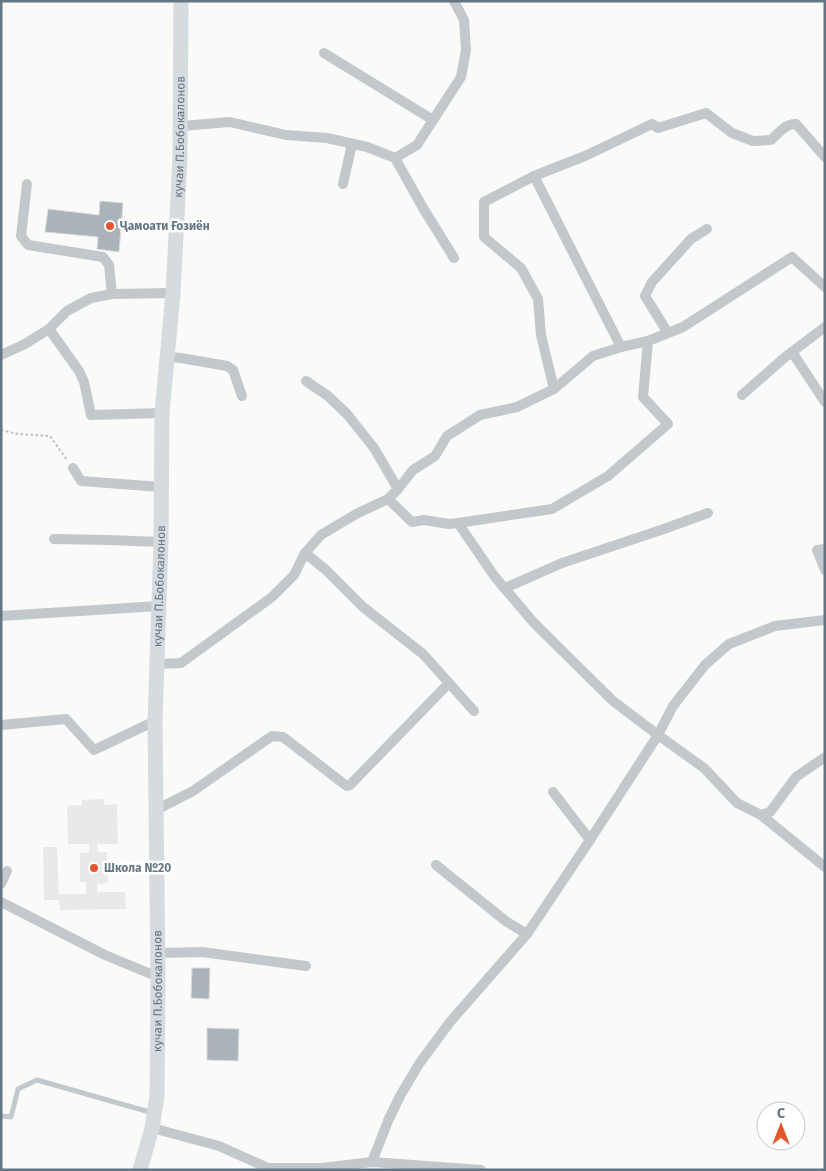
<svg xmlns="http://www.w3.org/2000/svg" width="826" height="1171" font-family="'Fira Sans',sans-serif">
<style>
.built{fill:#e8e9e9}
.building{fill:#aab3b9;stroke:#dcdcda}
.lines{fill:none;stroke-linecap:round;stroke-linejoin:round}
.path{stroke:#bbbfc2;stroke-width:2;stroke-dasharray:2.5 2.5;stroke-linecap:butt}
.service{stroke:#c3c8cc;stroke-width:5}
.minor{stroke:#c3c8cc;stroke-width:10}
.secondary{stroke:#d6dbdf;stroke-width:15}
.poi-dot{fill:#e4572e;stroke:#fff;stroke-width:2}
.labels{text-anchor:middle;dominant-baseline:central;stroke-width:5;stroke-linejoin:round;paint-order:stroke}
.street-label{font-size:12px;fill:#657683;stroke:#fff}
.poi-label{font-size:12px;font-weight:bold;fill:#657683;stroke:#fff;text-anchor:start}
</style>
<rect width="100%" height="100%" fill="#fafaf8"/>
<polygon class="built" points="104,799 104,805 117,804 118,844 97,844 98,852 107,852 108,883 97,884 97,892 125,892 126,909 60,910 59,900 44,900 43,847 57,847 59,894 86,894 86,882 80,882 80,853 89,853 89,844 68,844 67,806 82,805 82,800"/>
<g class="building">
<polygon points="100,201 123,203 119,252 97,249 98,237 45,232 48,209 99,215"/>
<polygon points="192,968 210,968 209,999 191,998"/>
<polygon points="207,1028 239,1029 238,1061 207,1060"/>
</g>
<g class="lines">
<polyline class="path" points="1,430 18,434 50,436 67,460"/>
<polyline class="service" points="1,1116 11,1117 18,1089 37,1080 153,1113"/>
<g class="minor">
<polyline points="324,53 433,120"/>
<polyline points="181,126 230,122 286,135 327,138 367,147 395,158 417,145 461,77 466,50 464,20 454,1"/>
<polyline points="395,158 423,208 454,258"/>
<polyline points="534,176 621,347 648,341 683,327 792,257 825,287"/>
<polyline points="27,184 21,236 28,245 103,257 109,265 112,294"/>
<polyline points="343,184 352,144"/>
<polyline points="49,329 79,371 84,382 91,415 162,413"/>
<polyline points="668,333 645,296 652,282 691,239 707,229"/>
<polyline points="648,341 643,397 668,424 608,476 552,509 458,523 495,577 534,623 613,701 658,735 704,768 737,803 761,815 770,812 796,777 825,757"/>
<polyline points="792,352 825,402"/>
<polyline points="1,355 25,344 49,329 67,311 91,298 112,294 173,293"/>
<polyline points="167,357 181,358 227,366 233,370 242,396"/>
<polyline points="306,381 328,396 347,414 374,448 398,489"/>
<path d="M554,389L541,335L538,299L521,268L484,237V202L534,176L585,156L652,124L658,128L706,113L732,133L753,141L771,140C779,133 786,123 796,124L825,157"/>
<polyline points="742,395 784,358 825,327"/>
<polyline points="73,468 81,481 161,487"/>
<polyline points="388,499 412,522 424,520 449,524 458,523"/>
<polyline points="54,539 108,540 161,542"/>
<polyline points="825,549 817,550 825,570"/>
<polyline points="505,588 562,563 661,530 708,513"/>
<polyline points="1,616 159,606"/>
<polyline points="158,664 181,663 272,597 294,575 305,553 321,535 356,514 388,499 398,489 413,470 435,456 447,436 480,415 517,407 554,389 593,356 621,347"/>
<polyline points="449,683 474,711"/>
<polyline points="1,725 66,719 94,750 155,721"/>
<polyline points="553,792 590,840"/>
<polyline points="156,810 193,791 272,736 283,737 344,784 347,786 350,785 449,683 423,654 363,607 326,570 305,553"/>
<polyline points="761,815 825,867"/>
<polyline points="436,865 507,922 527,934"/>
<polyline points="1,884 7,871"/>
<polyline points="1,902 105,955 158,977"/>
<polyline points="158,953 202,952 306,966"/>
<polyline points="152,1128 219,1146 268,1168 322,1168 372,1162 481,1170"/>
<polyline points="372,1162 388,1121 400,1096 419,1064 450,1022 527,934 590,840 658,735 673,706 705,665 729,644 775,626 825,620"/>
</g>
<path class="secondary" id="s1" d="M140,1170L152,1128L157,1096L158,977L155,721L161,542L162,413L173,293L180,158L181,1"/>
</g>
<g class="poi-dot">
<circle cx="110" cy="226" r="5"/>
<circle cx="94" cy="868" r="5"/>
</g>
<g class="labels">
<g class="street-label">
<text stroke="none"><textPath href="#s1" startOffset="1036">кучаи П.Бобокалонов</textPath></text>
<text stroke="none"><textPath href="#s1" startOffset="586">кучаи П.Бобокалонов</textPath></text>
<text stroke="none"><textPath href="#s1" startOffset="181">кучаи П.Бобокалонов</textPath></text>
</g>
<g class="poi-label">
<text x="120" y="226">Ҷамоати Ғозиён</text>
<text x="104" y="868">Школа №20</text>
</g>
</g>
<rect width="826" height="1171" fill="none" stroke="#657683" stroke-width="5"/>
<g transform="translate(781 1126)"><circle r="24" fill="#ffffff" stroke="#c1c8cd"/>
<path d="M0-4L9 19L0 12L-9 19Z" fill="#e4572e"/>
<text y="-8" font-size="14" font-weight="bold" text-anchor="middle" fill="#657683">С</text>
</g>
</svg>
